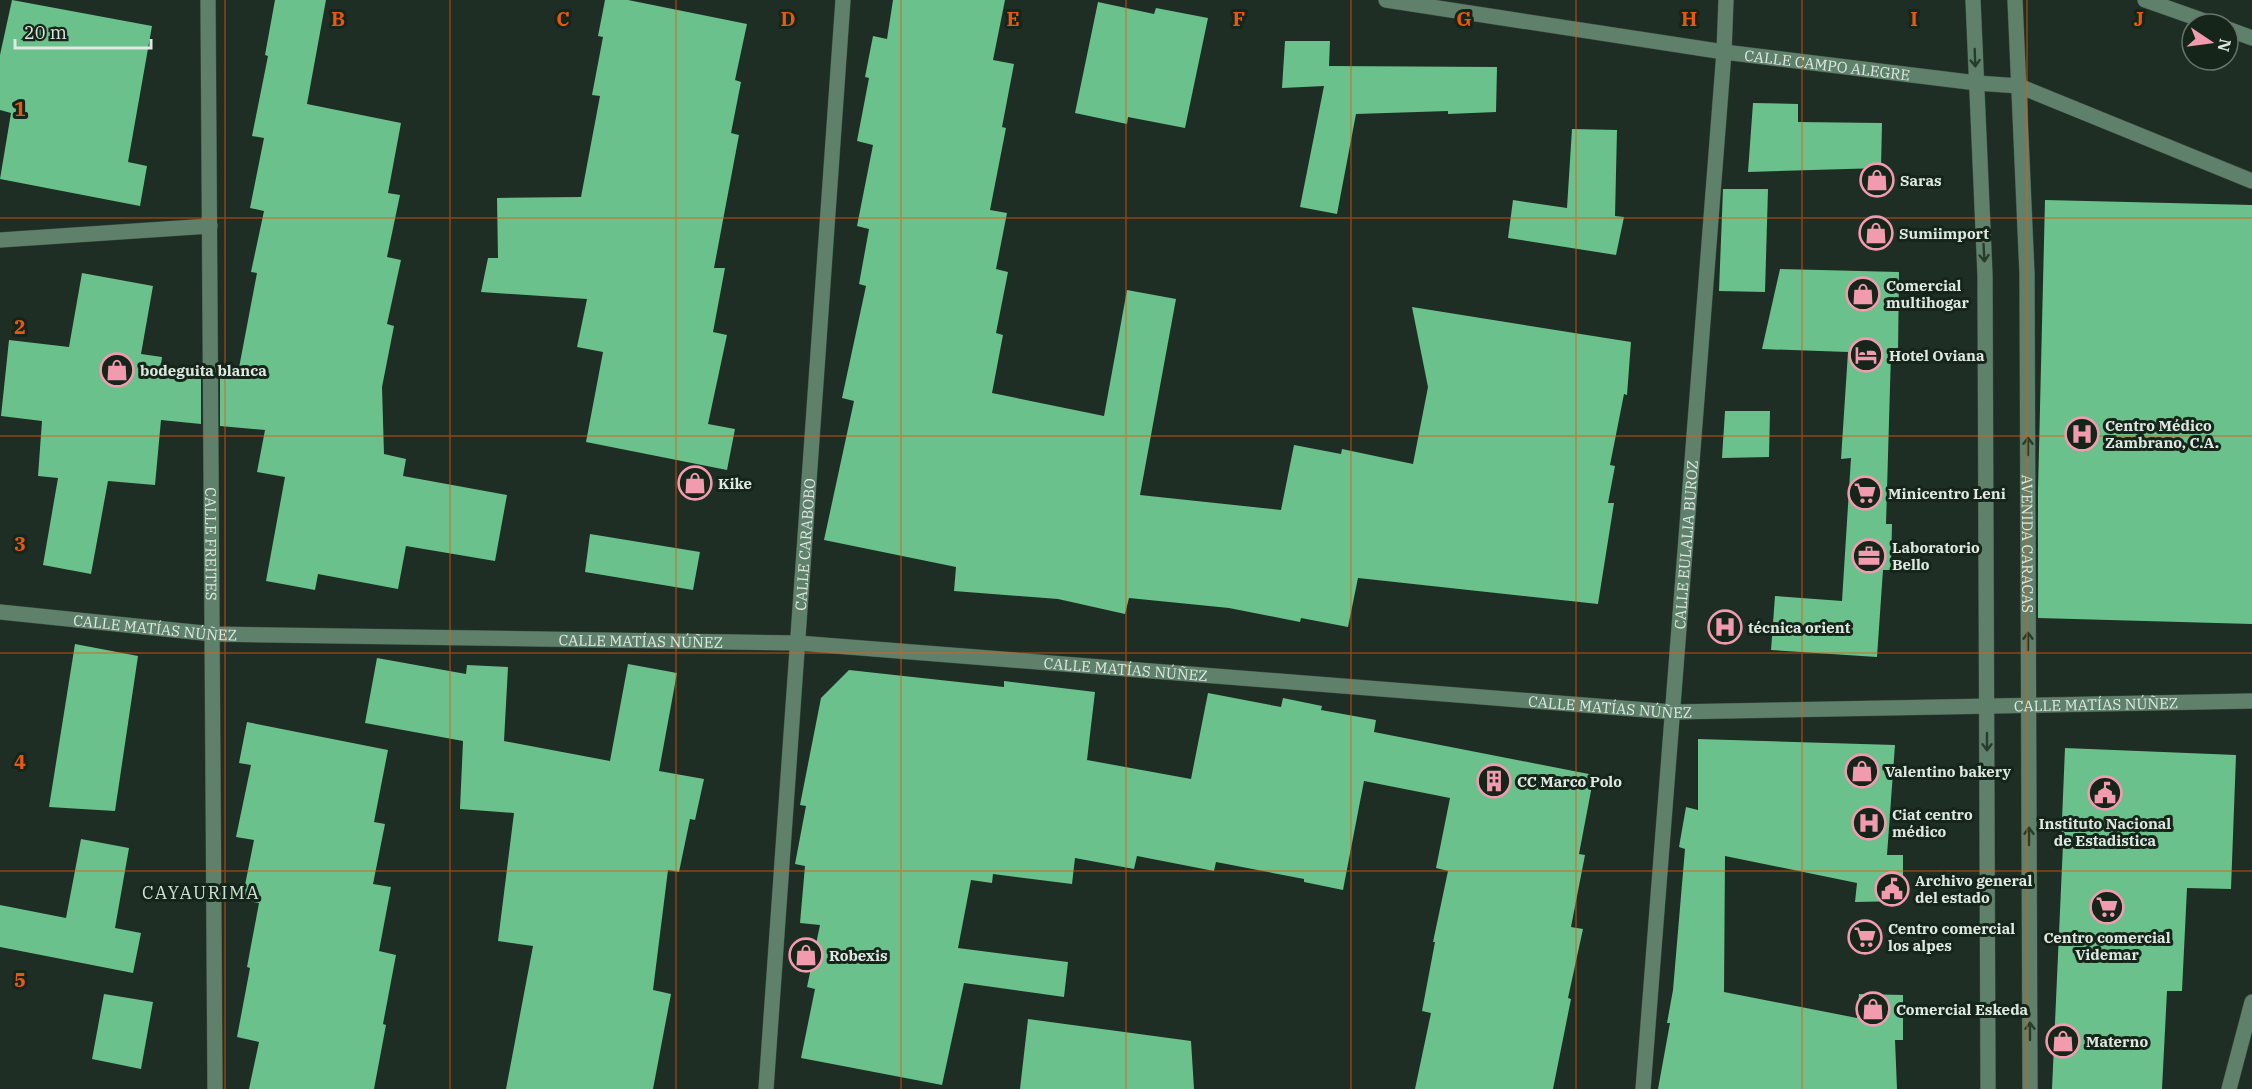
<svg xmlns="http://www.w3.org/2000/svg" width="2252" height="1089" font-family="'IBM Plex Serif',serif">
<style>
.building{fill:#6ac18b}
.lines{fill:none;stroke-linecap:round;stroke-linejoin:round}
.minor-casing{stroke:#3d4c42;stroke-width:16}
.minor{stroke:#5f816b;stroke-width:15}
.oneway{stroke:#283c2e}
.grid{fill:none;stroke:#e8590c;stroke-width:1.5;stroke-opacity:0.55}
.labels{text-anchor:middle;dominant-baseline:central;stroke-width:6;stroke-linejoin:round;paint-order:stroke}
.street-label{font-size:15px;fill:#dfe9e2;stroke:#15251a}
.poi-label{font-size:15px;font-weight:bold;fill:#dfe9e2;stroke:#15251a;text-anchor:start}
.quarter-label{font-size:18px;letter-spacing:1.5px;fill:#cfe3d5;stroke:#15251a}
.grid-label{font-size:20px;text-anchor:middle;font-weight:bold;fill:#e8590c;stroke:#15251a;stroke-width:6;stroke-linejoin:round;paint-order:stroke}
</style>
<rect width="100%" height="100%" fill="#1e2e24"/>
<g class="building">
<polygon points="12,0 152,26 128,162 147,166 140,206 0,179 11,113 0,110 0,55"/>
<polygon points="275,0 326,0 307,104 401,123 388,193 400,195 387,257 401,260 387,324 394,326 382,387 384,454 406,459 403,476 507,495 495,561 406,546 398,589 318,574 315,590 266,581 285,477 257,472 265,430 220,426 220,371 238,373 257,273 251,272 264,211 250,208 264,138 252,136 268,56 265,55"/>
<polygon points="605,0 628,0 747,24 735,80 741,82 731,133 739,135 714,268 725,268 713,332 727,335 708,424 735,429 727,470 586,442 603,352 577,347 587,299 481,292 488,258 498,258 497,198 581,197 600,96 592,95 603,37 598,36"/>
<polygon points="893,0 1005,0 993,60 1014,64 1002,127 1006,128 990,210 1007,213 996,269 1008,272 996,333 1003,335 992,393 1104,416 1127,290 1176,299 1140,495 1281,510 1294,445 1341,454 1342,449 1413,464 1428,387 1412,307 1631,342 1627,395 1624,394 1610,465 1615,466 1608,503 1614,503 1598,604 1358,578 1348,627 1301,618 1300,622 1229,608 1129,598 1125,614 1058,599 954,591 956,567 824,540 854,401 842,398 866,286 859,284 869,229 857,226 873,145 857,141 869,78 865,77 873,36 887,39"/>
<polygon points="1098,2 1154,14 1156,8 1208,18 1185,128 1128,117 1127,124 1075,113"/>
<polygon points="1285,41 1330,41 1329,66 1497,67 1496,112 1448,114 1448,111 1356,114 1337,214 1300,207 1324,86 1282,88"/>
<polygon points="1753,103 1798,104 1798,122 1882,123 1881,168 1748,172"/>
<polygon points="1572,129 1617,130 1615,216 1624,217 1616,255 1508,238 1513,200 1567,208"/>
<polygon points="1723,189 1768,189 1765,292 1719,291"/>
<polygon points="2045,200 2252,205 2252,624 2038,618 2038,491"/>
<polygon points="1780,269 1899,272 1898,353 1891,353 1886,524 1892,524 1891,570 1883,570 1877,657 1771,650 1775,596 1842,601 1851,458 1841,459 1848,352 1762,349"/>
<polygon points="82,273 153,286 141,354 162,357 161,365 201,369 201,424 161,420 155,485 108,481 91,574 43,565 58,478 38,476 42,421 1,416 9,340 69,347"/>
<polygon points="1725,411 1770,411 1769,457 1722,458"/>
<polygon points="590,534 700,552 693,590 585,572"/>
<polygon points="75,644 138,656 115,811 49,807"/>
<polygon points="377,658 466,674 467,665 508,667 504,741 610,761 628,664 677,673 659,771 704,779 695,820 690,819 679,872 668,870 653,990 671,994 653,1089 506,1089 533,946 498,941 514,813 460,809 463,741 365,723"/>
<polygon points="849,670 1004,687 1004,681 1095,692 1087,760 1191,779 1208,693 1281,707 1283,698 1322,706 1321,710 1376,720 1374,732 1594,775 1579,854 1585,855 1571,927 1583,929 1568,998 1571,999 1553,1089 1415,1089 1431,1013 1422,1011 1435,942 1433,942 1448,871 1436,868 1450,798 1364,781 1343,890 1304,882 1304,879 1216,862 1214,871 1137,856 1134,869 1075,858 1072,884 993,874 992,883 971,880 958,948 1068,962 1064,997 964,983 942,1085 801,1058 815,989 807,987 820,925 800,923 805,866 795,864 806,806 800,805 821,698"/>
<polygon points="247,722 388,750 374,822 385,824 373,884 391,887 379,951 396,955 383,1024 386,1025 374,1089 249,1089 259,1042 237,1037 250,968 247,967 259,903 242,900 254,840 236,837 251,765 239,763"/>
<polygon points="1698,739 1895,745 1887,855 1903,855 1903,901 1855,902 1857,883 1725,856 1724,992 1857,1018 1859,994 1903,995 1903,1040 1895,1040 1897,1089 1658,1089 1670,1023 1667,1023 1673,990 1685,849 1679,847 1686,807 1698,810"/>
<polygon points="2065,748 2236,755 2231,889 2187,888 2182,991 2167,991 2162,1089 2052,1089 2063,844 2061,844"/>
<polygon points="81,839 129,848 115,928 141,933 133,973 0,947 0,905 66,918"/>
<polygon points="104,994 153,1002 141,1069 92,1059"/>
<polygon points="1028,1019 1191,1041 1194,1089 1020,1089"/>
</g>
<g class="lines">
<defs>
<g id="minor">
<path id="s1" d="M208,0L215,1089"/>
<path id="s2" d="M1386,0L1724,52L1977,83L2019,86L2252,181"/>
<polyline points="1973,0 1985,275 1988,1089"/>
<path id="s3" d="M2015,0L2027,274L2030,1089"/>
<polyline points="2145,0 2213,24"/>
<polyline points="2228,29 2252,38"/>
<polyline points="0,240 210,226"/>
<path id="s4" d="M0,612L213,634L798,643L1672,712L2252,701"/>
<path id="s5" d="M766,1089L843,0"/>
<path id="s6" d="M1643,1089L1724,52L1726,0"/>
<polyline points="2229,1089 2252,1002"/>
</g>
</defs>
<use href="#minor" class="minor-casing"/>
<use href="#minor" class="minor"/>
</g>
<defs><path id="oneway-shaft" d="M-6 0H5M1.5-3L5.5 0L1.5 3" fill="none" stroke-width="1.6" stroke-linecap="round" stroke-linejoin="round" transform="scale(1.5)"/></defs>
<g class="oneway">
<use href="#oneway-shaft" transform="translate(1975 58) rotate(88)"/>
<use href="#oneway-shaft" transform="translate(1984 253) rotate(87)"/>
<use href="#oneway-shaft" transform="translate(2028 446) rotate(-90)"/>
<use href="#oneway-shaft" transform="translate(2028 641) rotate(-90)"/>
<use href="#oneway-shaft" transform="translate(1987 742) rotate(90)"/>
<use href="#oneway-shaft" transform="translate(2029 836) rotate(-90)"/>
<use href="#oneway-shaft" transform="translate(2030 1031) rotate(-90)"/>
</g>
<path class="grid" d="M225,0V1089M450,0V1089M676,0V1089M901,0V1089M1126,0V1089M1351,0V1089M1576,0V1089M1802,0V1089M2027,0V1089M0,218H2252M0,436H2252M0,653H2252M0,871H2252"/>
<defs>
<symbol id="shop-ring" viewBox="-11 -11 22 22"><circle r="9.5" fill="#15251a" stroke="#f29aae" stroke-width="1.5"/><path d="M-5-2.5h2.3a2.7 3.5 0 0 1 5.4 0H5L5.5 6h-11ZM-1.5-2.5h3a1.5 2.3 0 0 0-3 0Z" fill="#f29aae"/></symbol>
<symbol id="hotel-ring" viewBox="-11 -11 22 22"><circle r="9.5" fill="#15251a" stroke="#f29aae" stroke-width="1.5"/><path d="M-6-4.5h1.5V1H6V5H4.5V3h-9V5H-6ZM-4 0a1.8 1.8 0 1 1 3.6 0ZM.5 0V-2.5h3Q6-2.5 6 0Z" fill="#f29aae"/></symbol>
<symbol id="hospital-ring" viewBox="-11 -11 22 22"><circle r="9.5" fill="#15251a" stroke="#f29aae" stroke-width="1.5"/><path d="M-5-5h3v3.5h4V-5h3V5h-3V1.5h-4V5h-3Z" fill="#f29aae"/></symbol>
<symbol id="supermarket-ring" viewBox="-11 -11 22 22"><circle r="9.5" fill="#15251a" stroke="#f29aae" stroke-width="1.5"/><path d="M-6-5.5h2.5l.6 2H6L4.5 2H-2.5L-4.4-4H-6ZM-1.5 3.2a1.3 1.3 0 1 0 .1 0ZM3 3.2a1.3 1.3 0 1 0 .1 0Z" fill="#f29aae"/></symbol>
<symbol id="office-ring" viewBox="-11 -11 22 22"><circle r="9.5" fill="#15251a" stroke="#f29aae" stroke-width="1.5"/><path d="M-6-3h4V-5.5h4V-3h4V5H-6ZM-1-4.5V-3h2v-1.5ZM-6 0V1H6V0Z" fill="#f29aae"/></symbol>
<symbol id="building-ring" viewBox="-11 -11 22 22"><circle r="9.5" fill="#15251a" stroke="#f29aae" stroke-width="1.5"/><path d="M-4-6H4V6H1V3H-1V6H-4ZM-2.5-4.3h1.7v1.8h-1.7ZM.8-4.3h1.7v1.8H.8ZM-2.5-1h1.7V.8h-1.7ZM.8-1h1.7V.8H.8Z" fill="#f29aae"/></symbol>
<symbol id="civic-ring" viewBox="-11 -11 22 22"><circle r="9.5" fill="#15251a" stroke="#f29aae" stroke-width="1.5"/><path d="M-.6-6.5H3V-4.5H.6V-3L4-1V1h2V6H-6V1h2V-1L-.6-3ZM-1.2 2.5V6h2.4V2.5Z" fill="#f29aae"/></symbol>
</defs>
<g fill-rule="evenodd">
<use href="#shop-ring" x="1858" y="161" width="38" height="38"/>
<use href="#shop-ring" x="1857" y="214" width="38" height="38"/>
<use href="#shop-ring" x="1844" y="275" width="38" height="38"/>
<use href="#hotel-ring" x="1847" y="336" width="38" height="38"/>
<use href="#shop-ring" x="98" y="351" width="38" height="38"/>
<use href="#hospital-ring" x="2063" y="415" width="38" height="38"/>
<use href="#shop-ring" x="676" y="464" width="38" height="38"/>
<use href="#supermarket-ring" x="1846" y="474" width="38" height="38"/>
<use href="#office-ring" x="1850" y="537" width="38" height="38"/>
<use href="#hospital-ring" x="1706" y="608" width="38" height="38"/>
<use href="#shop-ring" x="1843" y="752" width="38" height="38"/>
<use href="#building-ring" x="1475" y="762" width="38" height="38"/>
<use href="#civic-ring" x="2086" y="774" width="38" height="38"/>
<use href="#hospital-ring" x="1850" y="804" width="38" height="38"/>
<use href="#civic-ring" x="1873" y="870" width="38" height="38"/>
<use href="#supermarket-ring" x="2088" y="888" width="38" height="38"/>
<use href="#supermarket-ring" x="1846" y="918" width="38" height="38"/>
<use href="#shop-ring" x="787" y="936" width="38" height="38"/>
<use href="#shop-ring" x="1854" y="990" width="38" height="38"/>
<use href="#shop-ring" x="2044" y="1022" width="38" height="38"/>
</g>
<g class="labels">
<g class="street-label">
<text stroke="none"><textPath href="#s2" startOffset="446">CALLE CAMPO ALEGRE</textPath></text>
<text stroke="none"><textPath href="#s1" startOffset="544">CALLE FREITES</textPath></text>
<text stroke="none"><textPath href="#s3" startOffset="544">AVENIDA CARACAS</textPath></text>
<text stroke="none"><textPath href="#s5" startOffset="546">CALLE CARABOBO</textPath></text>
<text stroke="none"><textPath href="#s6" startOffset="546">CALLE EULALIA BUROZ</textPath></text>
<text stroke="none"><textPath href="#s4" startOffset="156">CALLE MATÍAS NÚÑEZ</textPath></text>
<text stroke="none"><textPath href="#s4" startOffset="642">CALLE MATÍAS NÚÑEZ</textPath></text>
<text stroke="none"><textPath href="#s4" startOffset="1128">CALLE MATÍAS NÚÑEZ</textPath></text>
<text stroke="none"><textPath href="#s4" startOffset="2100">CALLE MATÍAS NÚÑEZ</textPath></text>
<text stroke="none"><textPath href="#s4" startOffset="1614">CALLE MATÍAS NÚÑEZ</textPath></text>
</g>
<g class="poi-label">
<text x="1900" y="180">Saras</text>
<text x="1899" y="233">Sumiimport</text>
<text x="1886" y="285">Comercial<tspan x="1886" dy="17">multihogar</tspan></text>
<text x="1889" y="355">Hotel Oviana</text>
<text x="140" y="370">bodeguita blanca</text>
<text x="2105" y="425">Centro Médico<tspan x="2105" dy="17">Zambrano, C.A.</tspan></text>
<text x="718" y="483">Kike</text>
<text x="1888" y="493">Minicentro Leni</text>
<text x="1892" y="547">Laboratorio<tspan x="1892" dy="17">Bello</tspan></text>
<text x="1748" y="627">técnica orient</text>
<text x="1885" y="771">Valentino bakery</text>
<text x="1517" y="781">CC Marco Polo</text>
<text x="1892" y="814">Ciat centro<tspan x="1892" dy="17">médico</tspan></text>
<text x="2105" y="823" text-anchor="middle">Instituto Nacional<tspan x="2105" dy="17">de Estadistica</tspan></text>
<text x="1915" y="880">Archivo general<tspan x="1915" dy="17">del estado</tspan></text>
<text x="1888" y="928">Centro comercial<tspan x="1888" dy="17">los alpes</tspan></text>
<text x="2107" y="937" text-anchor="middle">Centro comercial<tspan x="2107" dy="17">Videmar</tspan></text>
<text x="829" y="955">Robexis</text>
<text x="1896" y="1009">Comercial Eskeda</text>
<text x="2086" y="1041">Materno</text>
</g>
<g class="quarter-label">
<text x="201" y="892">CAYAURIMA</text>
</g>
</g>
<g class="grid-label">
<text x="338" y="26">B</text>
<text x="563" y="26">C</text>
<text x="788" y="26">D</text>
<text x="1013" y="26">E</text>
<text x="1239" y="26">F</text>
<text x="1464" y="26">G</text>
<text x="1689" y="26">H</text>
<text x="1914" y="26">I</text>
<text x="2139" y="26">J</text>
<text x="20" y="116">1</text>
<text x="20" y="334">2</text>
<text x="20" y="551">3</text>
<text x="20" y="769">4</text>
<text x="20" y="987">5</text>
</g>
<g transform="translate(2210 42) rotate(103)"><circle r="28" fill="#15251a" stroke="#66736a" stroke-width="1.5"/>
<path d="M0-4.5L10 22L0 15L-10 22Z" fill="#f29aae"/>
<text y="-9" font-size="16" font-weight="bold" text-anchor="middle" fill="#dfe9e2">N</text>
</g>
<path d="M15 39v9h136v-9" fill="none" stroke="#dfe9e2" stroke-width="3"/>
<text x="24" y="39" font-size="18" fill="#dfe9e2" stroke="#15251a" stroke-width="4.5" paint-order="stroke">20 m</text>
</svg>
